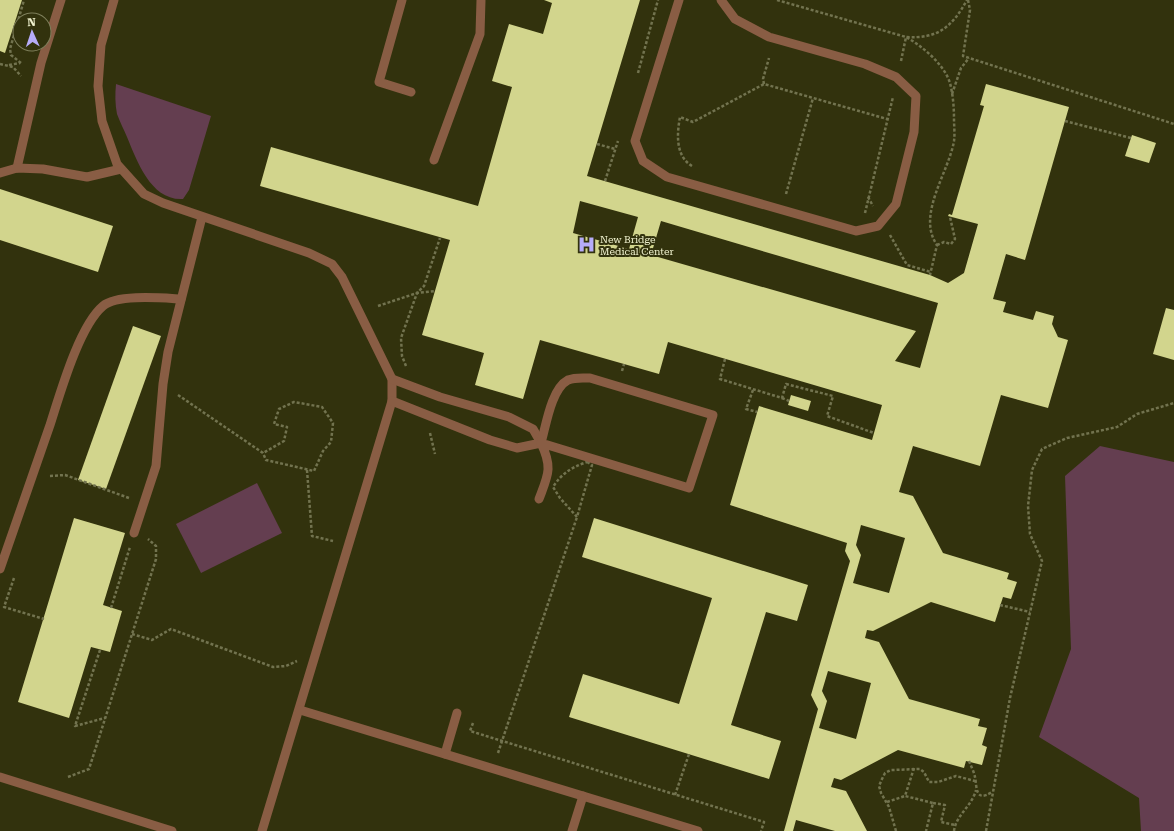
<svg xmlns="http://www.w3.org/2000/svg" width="1174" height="831" font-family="'Roboto Serif',serif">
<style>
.green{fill:#643e50}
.building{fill:#d2d58d;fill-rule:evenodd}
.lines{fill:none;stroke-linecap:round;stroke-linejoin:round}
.path{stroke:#72734f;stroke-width:2.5;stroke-dasharray:3 2;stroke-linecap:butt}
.service{stroke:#895d44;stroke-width:9}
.labels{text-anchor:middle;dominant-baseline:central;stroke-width:4;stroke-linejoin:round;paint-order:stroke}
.poi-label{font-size:10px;fill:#f1f3d0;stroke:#32320d;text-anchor:start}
</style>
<rect width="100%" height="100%" fill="#32320d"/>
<g class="green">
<path d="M116,84L211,116L189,190L183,199C151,201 137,161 127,137C124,130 120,122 117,114C115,104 115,94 116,84Z"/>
<polygon points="1100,446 1174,462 1174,831 1141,831 1139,798 1039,737 1071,649 1065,476"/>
<polygon points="257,483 282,533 201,573 176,524"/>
</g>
<g class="building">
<polygon points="0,0 22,0 5,53 0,51"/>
<path d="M544,0H640L587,176L930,275L948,283L964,273L978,224L948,216L949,214L952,215L984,106L980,105L986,84L1069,107L1025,260L1006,254L993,299L1006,302L1003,312L1033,320L1036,311L1054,316L1052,324L1058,337L1068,340L1048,408L1001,395L980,466L913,446L899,492L913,496L943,553L1009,573L1007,579L1017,582L1011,599L1003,597L995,622L931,602L873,631L867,630L865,638L879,642L909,699L980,719L978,726L987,728L982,745L987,747L982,765L966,761L964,768L898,750L841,780L834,778L831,787L846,791L867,831H835L796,820L793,831H784L818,709L811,695L850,561L845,551L847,543L730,505L759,406L872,440L882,405L668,342L659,374L540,340L523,399L475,385L484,353L422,335L450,240L260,186L271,147L478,206L512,87L492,81L509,24L543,34L552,3ZM580,201L638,217L629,249L573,233ZM661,221L938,303L920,368L895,361L916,331L651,255ZM861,525L905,538L889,593L853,583L861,555L856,545ZM828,671L871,683L856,739L819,728L827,701L822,691Z"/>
<polygon points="1132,135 1156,143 1149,163 1125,156"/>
<polygon points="0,189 113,226 98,272 0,240"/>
<polygon points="1166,308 1174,310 1174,360 1153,354"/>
<polygon points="133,326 161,336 106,489 78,480"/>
<polygon points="791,395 811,401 808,411 788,405"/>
<polygon points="74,518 125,533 103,605 122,611 110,652 91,647 69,718 18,702"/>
<polygon points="594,518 808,585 797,621 766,612 731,725 781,741 769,779 569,717 583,674 679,704 712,598 582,557"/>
</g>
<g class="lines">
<g class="path">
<path d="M777,0L906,37C922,46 944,64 950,83C953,95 954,107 954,119C954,126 955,134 954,141C949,172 916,215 937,245L930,275"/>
<polyline points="968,0 970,10 963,56 1174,124"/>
<path d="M901,61L906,37C938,39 952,27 967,0"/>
<polyline points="21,63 11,55 10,49 24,0"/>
<polyline points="0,64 13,67 21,76"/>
<polyline points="9,65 20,63"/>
<polyline points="638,73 658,0"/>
<polyline points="764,84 763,79 769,58"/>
<polyline points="952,94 961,68 969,58"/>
<polyline points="1065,121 1131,138"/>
<polyline points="597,144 615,149"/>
<path d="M692,166C675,156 677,133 680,117L693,122L764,84L887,119"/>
<polyline points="605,181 618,141"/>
<polyline points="786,194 813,98"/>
<polyline points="868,197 873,206"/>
<polyline points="865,213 893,97"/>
<polyline points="890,235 907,265 931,272"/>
<polyline points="937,245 944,242 951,244 955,239 950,217"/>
<polyline points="378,306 417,293 435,291"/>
<polyline points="725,359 720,379 782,398 786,384 833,396 827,416 874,433"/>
<polyline points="406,366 402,356 401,338 417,293 424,286 440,238"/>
<polyline points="622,371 624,364"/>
<polyline points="753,390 746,409 757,412"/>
<polyline points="178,395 263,453 266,460 314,471 323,451 331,442 333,423 322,407 294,402 279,409 274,424 287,427 284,441 263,453"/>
<polyline points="782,398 789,401"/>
<polyline points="430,433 435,454"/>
<path d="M587,462L592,465L577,517L560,498L553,487C561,474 572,467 587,462Z"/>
<polyline points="307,470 312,536 333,541"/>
<polyline points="50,476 65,475 129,498"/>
<polyline points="14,578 4,607 44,619"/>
<polyline points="1000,605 1030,612"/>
<polyline points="111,608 130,547"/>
<polyline points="132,634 152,640 171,629 273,667 286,666 297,661"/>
<polyline points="100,650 75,726 105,718"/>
<polyline points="473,723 470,731 764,822 761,831"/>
<polyline points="498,753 577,517"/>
<path d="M969,761C971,766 974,772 975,777C977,787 975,803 992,792"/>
<polyline points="914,768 905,796 933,803 926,831"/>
<polyline points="68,777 89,769 156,559 156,546 148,539"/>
<polyline points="675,795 689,754"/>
<polyline points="887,802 905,796"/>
<polyline points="933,803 945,805 941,822 955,825"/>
<polyline points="896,831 889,807 881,793 879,786 882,779 885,773 891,770 920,769 924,772 929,782 938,782 956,776 975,781"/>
<path d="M954,831C956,815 972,806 976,790"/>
<polyline points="986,831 1010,698 1042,561 1030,534 1028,506 1032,470 1042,449 1067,438 1117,427 1137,414 1174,403"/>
</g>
<g class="service">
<polyline points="114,0 101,45 98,86 102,121 117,164 144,194 163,203 309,253 332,264 342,277 392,379 392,401 262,831"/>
<polyline points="402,0 379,82 411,92"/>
<polyline points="679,0 635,141 643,161 667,177 856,231 878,226 896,204 914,132 916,96 896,77 865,64 769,37 735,19 721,0"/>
<polyline points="434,160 480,34 481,0"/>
<polyline points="17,168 41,63 61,0"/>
<polyline points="0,173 17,168 43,169 87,177 121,169"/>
<polyline points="392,379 440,397 509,417 533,429 541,443 517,448 490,440 392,401"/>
<path d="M539,499C548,475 553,468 541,443C546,426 551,389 568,380C575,377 583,378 590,378L713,415L689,488L541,443"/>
<polyline points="134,533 156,466 163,384 168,352 202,217"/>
<path d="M0,569C17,521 33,473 50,425C60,394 79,326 103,306C117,294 162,298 181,299"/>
<polyline points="300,710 698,831"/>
<polyline points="445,754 457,713"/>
<polyline points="0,777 172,831"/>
<polyline points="572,831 583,796"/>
</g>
</g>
<defs>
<symbol id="hospital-bare" viewBox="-9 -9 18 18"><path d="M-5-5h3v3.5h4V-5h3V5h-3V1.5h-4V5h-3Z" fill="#b6acf8" stroke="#32320d" stroke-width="2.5" paint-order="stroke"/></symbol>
</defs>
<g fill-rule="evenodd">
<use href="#hospital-bare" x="574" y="232" width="25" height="25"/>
</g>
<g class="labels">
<g class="poi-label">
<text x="600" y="239">New Bridge<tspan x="600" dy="12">Medical Center</tspan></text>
</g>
</g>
<g transform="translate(32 32) rotate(357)"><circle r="19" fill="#32320d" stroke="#7e7f5b"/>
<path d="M0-3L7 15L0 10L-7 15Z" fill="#b6acf8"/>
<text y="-6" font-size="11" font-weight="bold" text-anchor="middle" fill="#f1f3d0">N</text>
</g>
</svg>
